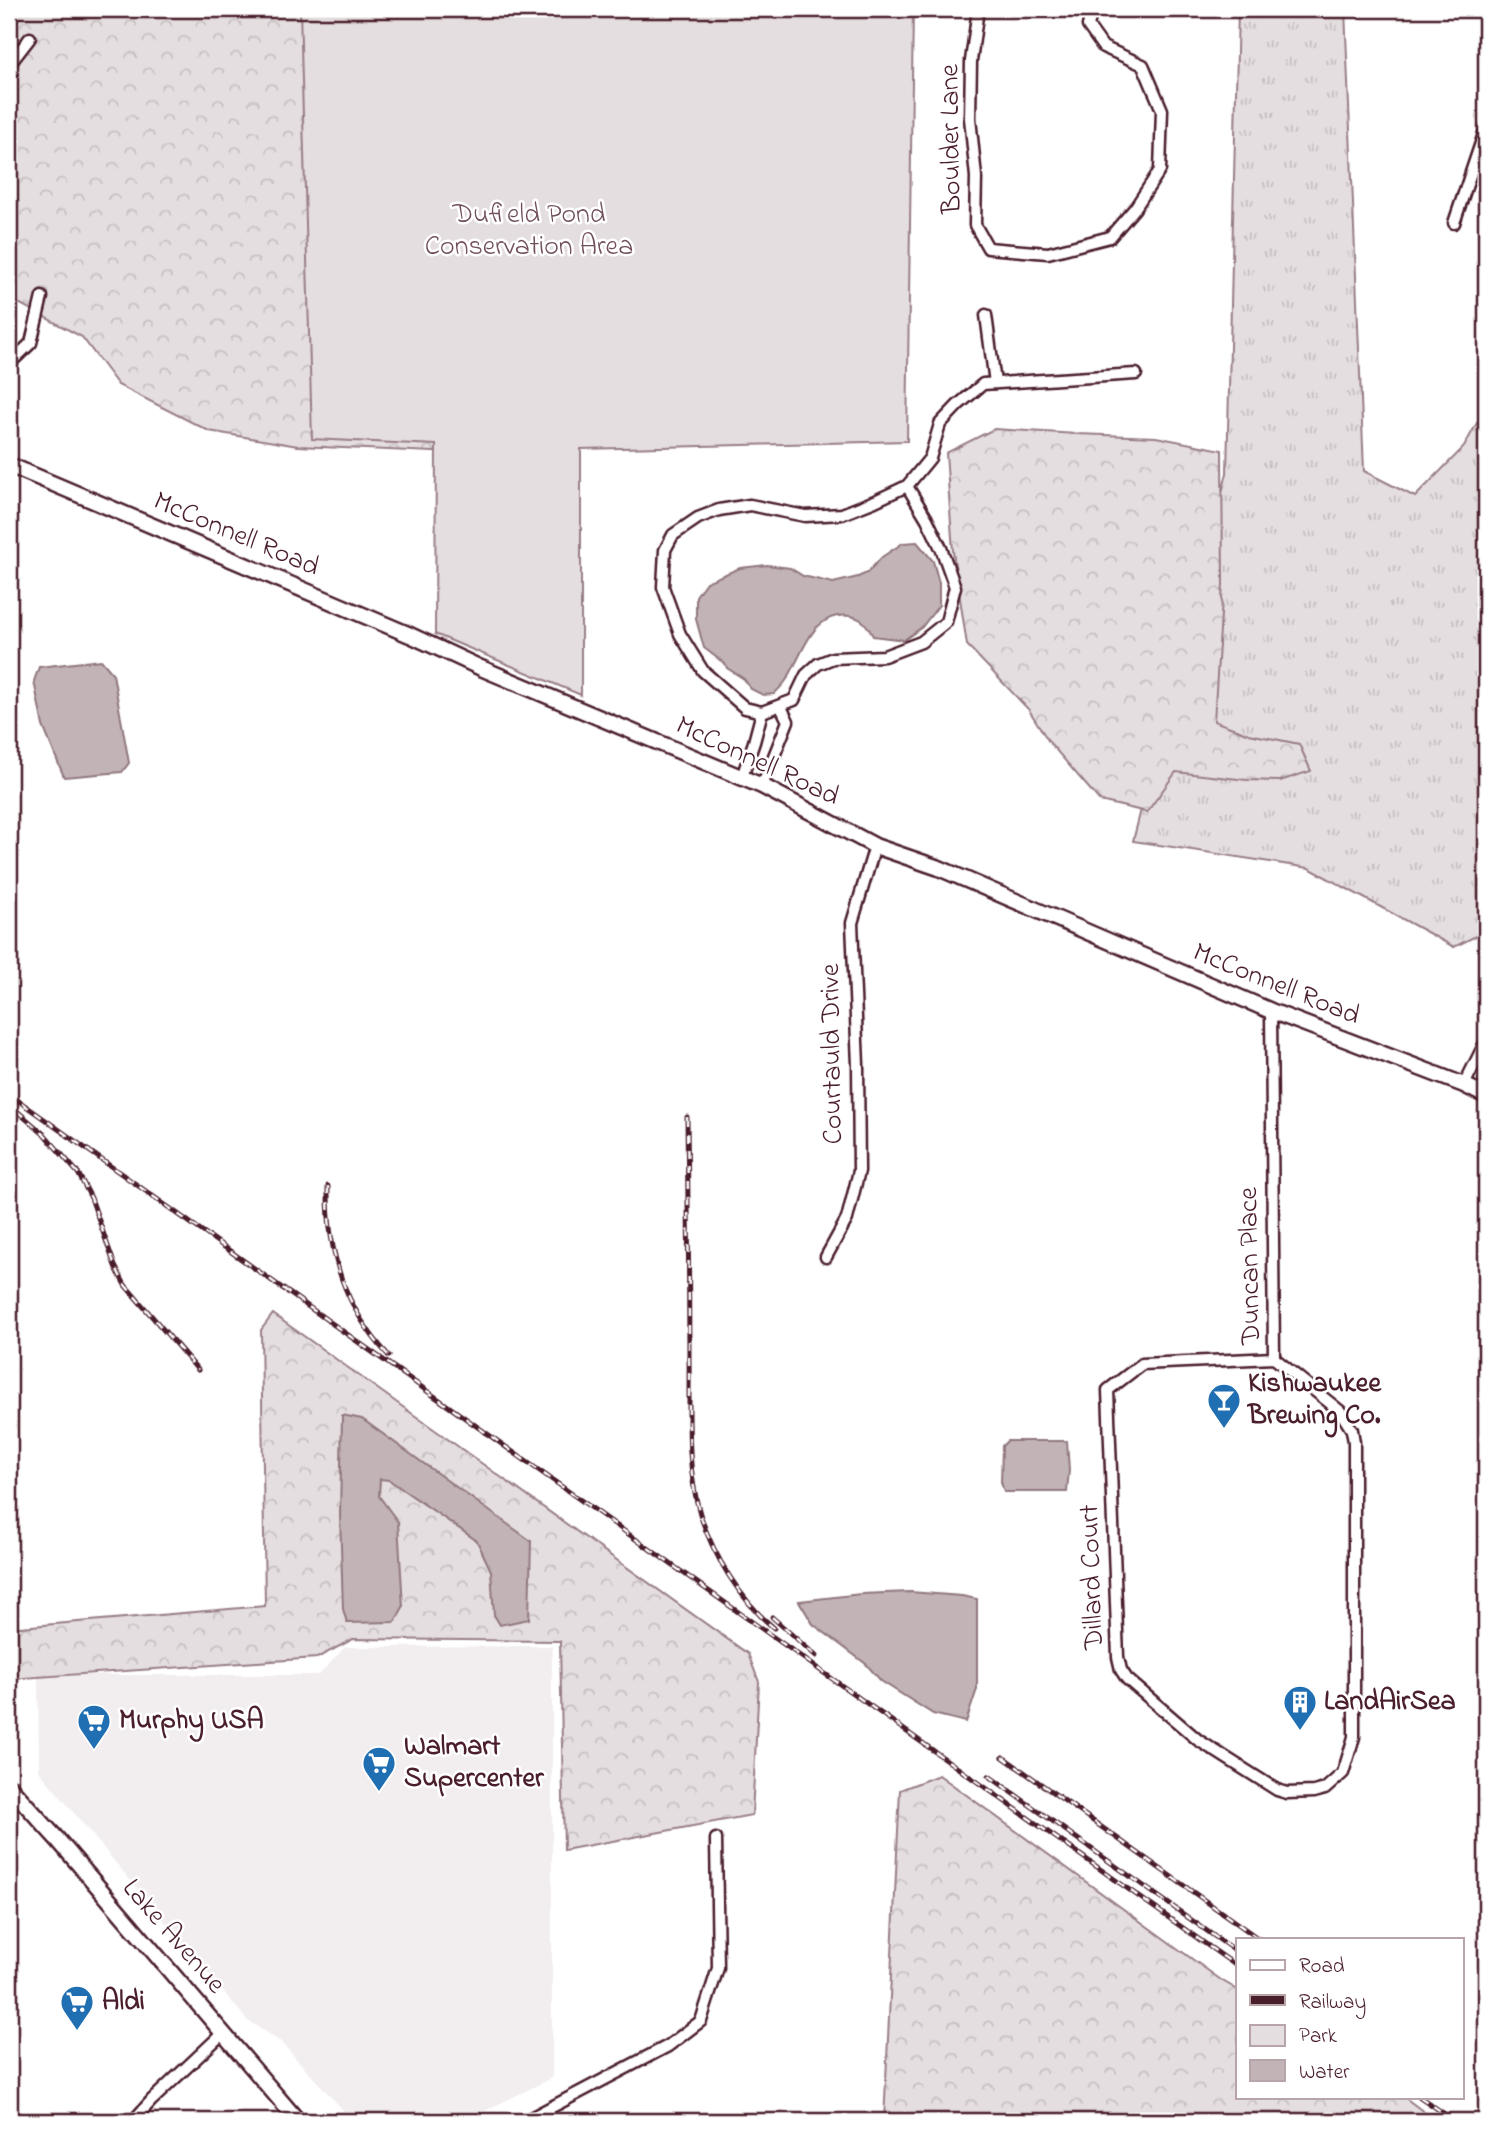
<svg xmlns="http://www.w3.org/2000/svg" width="1495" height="2130" font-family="'Indie Flower',sans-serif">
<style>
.built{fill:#f2eeef}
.grass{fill:url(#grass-tufts);stroke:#987e86;stroke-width:2}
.forest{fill:url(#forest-crowns);stroke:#987e86;stroke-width:2}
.park{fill:#e5dee0;stroke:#987e86;stroke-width:2}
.water{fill:#c1b3b6;stroke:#91787e;stroke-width:2}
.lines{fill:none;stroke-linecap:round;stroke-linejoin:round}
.street-casing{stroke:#4a1f2b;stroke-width:15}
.secondary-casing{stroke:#4a1f2b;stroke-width:19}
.street{stroke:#fff;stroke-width:10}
.secondary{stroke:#fff;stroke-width:14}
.rail-casing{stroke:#4a1f2b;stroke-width:5}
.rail{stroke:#fff;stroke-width:2.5;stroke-dasharray:8;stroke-linecap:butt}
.labels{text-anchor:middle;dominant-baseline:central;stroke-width:5;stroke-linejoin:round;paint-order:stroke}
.street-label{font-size:28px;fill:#4a1f2b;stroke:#fff}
.park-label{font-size:28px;fill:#714f58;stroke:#fff}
.poi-label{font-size:28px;font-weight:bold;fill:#4a1f2b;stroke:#fff;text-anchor:start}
</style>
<defs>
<pattern id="grass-tufts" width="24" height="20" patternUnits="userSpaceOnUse" patternTransform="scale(1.75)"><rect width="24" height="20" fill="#e5dee0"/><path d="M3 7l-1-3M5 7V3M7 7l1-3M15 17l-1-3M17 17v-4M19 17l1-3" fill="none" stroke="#c6bec0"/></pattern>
<pattern id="forest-crowns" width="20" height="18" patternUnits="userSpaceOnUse" patternTransform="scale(1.75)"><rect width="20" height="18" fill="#e5dee0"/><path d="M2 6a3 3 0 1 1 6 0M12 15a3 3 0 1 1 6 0" fill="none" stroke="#c6bec0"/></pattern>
</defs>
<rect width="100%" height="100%" fill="#fff"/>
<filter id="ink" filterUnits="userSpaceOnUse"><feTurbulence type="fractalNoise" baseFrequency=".0143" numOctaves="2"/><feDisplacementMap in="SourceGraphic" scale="14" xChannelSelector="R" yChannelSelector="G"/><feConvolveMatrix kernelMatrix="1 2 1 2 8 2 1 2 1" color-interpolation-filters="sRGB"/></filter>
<g filter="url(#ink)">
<polygon class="built" points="552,1646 552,2078 464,2121 353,2121 281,2042 247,2020 39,1771 38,1675 319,1675 345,1647"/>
<polygon class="grass" points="1238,9 1345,9 1364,471 1415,497 1464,447 1486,406 1486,931 1454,947 1309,868 1133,841 1227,473"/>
<g class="forest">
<polygon points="9,9 901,9 456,453 298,446 209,431 118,385 82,337 9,298"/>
<polygon points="994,429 1077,434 1156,437 1222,450 1223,584 1214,721 1249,734 1299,744 1311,771 1280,781 1247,780 1176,772 1147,812 1100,801 1049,742 1029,710 967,645 953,552 946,453"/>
<polygon points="273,1314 748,1654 759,1682 752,1815 564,1850 560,1641 353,1639 317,1658 9,1679 9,1628 265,1606 261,1330"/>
<polygon points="939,1775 1221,1980 1238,1990 1238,2097 1404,2097 1436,2121 884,2121 900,1790"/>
</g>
<polygon class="park" points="300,9 913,9 907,441 581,449 581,695 435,634 436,445 312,439"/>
<g class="water">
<path d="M917,542L933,561L939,583V605L922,627L904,640L873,636C867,625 863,618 850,616C810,610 803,657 785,682C782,686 778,690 774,694L763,695L751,689L744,679L727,668L725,664L704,648L696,619V596L706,582L740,568L767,565L790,568L803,576L833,583L858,577L867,573L882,557L903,543Z"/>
<polygon points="101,660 113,674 129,763 122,772 64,777 43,726 34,681 39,667"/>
<polygon points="342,1415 362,1419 531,1541 529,1619 500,1625 494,1615 491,1571 477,1541 389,1480 380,1479 379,1496 398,1522 403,1607 395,1622 347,1623 343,1609 340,1515"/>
<polygon points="1007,1441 1067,1441 1069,1470 1067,1492 1004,1492 1001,1482 1002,1446"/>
<polygon points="910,1592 962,1596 977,1599 977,1689 966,1722 933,1714 881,1681 866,1664 813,1624 799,1601 861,1594"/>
</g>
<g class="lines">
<defs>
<g id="street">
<polyline points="978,9 971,61 970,118 976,177 975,225 988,248 1048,253 1110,237 1135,208 1160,170 1162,110 1143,65 1103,47 1088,26 1092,9"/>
<polyline points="9,65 30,38"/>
<polyline points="1454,223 1486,128"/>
<polyline points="986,315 995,383"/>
<polyline points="9,364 31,343 42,297"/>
<polyline points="762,712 745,708 703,671 680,634 663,587 665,550 673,535 698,518 719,510 750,505 805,516 842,514 875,501 907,486 930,458 940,424 958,405 983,384 1136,374"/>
<polyline points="762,712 794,700 806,675 818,664 833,658 884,656 921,642 946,622 955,587 941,548 927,519 907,486"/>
<polyline points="742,777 754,742 762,712"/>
<polyline points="762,786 788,721 781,707"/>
<polyline points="1271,1011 1274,1358"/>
<polyline points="1464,1085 1486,1041"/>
<polyline points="826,1257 847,1219 859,1171 858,1065 852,923 875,846"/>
<polygon points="1274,1358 1340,1411 1352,1430 1354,1442 1354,1737 1343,1773 1325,1789 1314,1792 1287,1793 1277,1790 1198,1740 1127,1679 1121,1670 1118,1657 1108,1390 1142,1364"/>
<polyline points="133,2121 152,2100 223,2033"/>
<polyline points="525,2121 668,2046 701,2021 718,1968 716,1839"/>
</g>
<g id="secondary">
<polyline points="9,465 410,635 481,668 762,786 875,846 939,868 1271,1011 1464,1085 1486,1096"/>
<polyline points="9,1786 58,1840 298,2121"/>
</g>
</defs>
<use href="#street" class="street-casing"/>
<use href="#secondary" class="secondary-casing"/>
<use href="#street" class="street"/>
<use href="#secondary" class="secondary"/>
<defs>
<g id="rail">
<polyline points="9,1094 1238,1967"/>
<polyline points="17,1111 45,1135 78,1173 91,1198 115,1266 125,1285 198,1370"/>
<path d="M687,1117C688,1196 689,1276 689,1355C690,1408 685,1463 700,1514C713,1555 740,1600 774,1628"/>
<path d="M328,1186C327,1253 344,1307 389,1356"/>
<polyline points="772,1617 816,1656"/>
<polyline points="1003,1757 1259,1939"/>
<polyline points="989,1776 1238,1953"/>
<polyline points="1420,2097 1455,2121"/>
</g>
</defs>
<use href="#rail" class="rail-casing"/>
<use href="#rail" class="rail"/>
</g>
</g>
<defs>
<symbol id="bar-pin" viewBox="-11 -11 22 30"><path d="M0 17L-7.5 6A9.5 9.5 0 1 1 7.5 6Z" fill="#1f6fb2" stroke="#fff"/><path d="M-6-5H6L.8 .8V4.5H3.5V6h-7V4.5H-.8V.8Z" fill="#fff"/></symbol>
<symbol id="building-pin" viewBox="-11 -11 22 30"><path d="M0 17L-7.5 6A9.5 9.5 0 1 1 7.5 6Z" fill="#1f6fb2" stroke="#fff"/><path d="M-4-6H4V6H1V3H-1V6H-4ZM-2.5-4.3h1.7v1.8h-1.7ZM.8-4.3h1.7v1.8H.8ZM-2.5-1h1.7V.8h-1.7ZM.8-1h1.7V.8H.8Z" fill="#fff"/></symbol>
<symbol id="supermarket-pin" viewBox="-11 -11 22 30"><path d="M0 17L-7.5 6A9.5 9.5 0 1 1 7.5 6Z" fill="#1f6fb2" stroke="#fff"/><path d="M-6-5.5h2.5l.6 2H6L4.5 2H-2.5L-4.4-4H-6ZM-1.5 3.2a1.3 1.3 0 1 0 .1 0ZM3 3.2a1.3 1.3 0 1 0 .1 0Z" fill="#fff"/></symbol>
</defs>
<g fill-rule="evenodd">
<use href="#bar-pin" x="1205" y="1381" width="38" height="52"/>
<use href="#building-pin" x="1281" y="1683" width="38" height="52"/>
<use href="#supermarket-pin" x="75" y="1702" width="38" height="52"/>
<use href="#supermarket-pin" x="360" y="1744" width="38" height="52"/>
<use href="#supermarket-pin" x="58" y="1983" width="38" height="52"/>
</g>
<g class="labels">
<g class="street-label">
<text transform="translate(952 139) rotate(-91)">Boulder Lane</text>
<text transform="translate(236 535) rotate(23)">McConnell Road</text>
<text transform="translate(757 762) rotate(25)">McConnell Road</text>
<text transform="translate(1276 985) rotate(22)">McConnell Road</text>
<text transform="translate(833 1054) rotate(-91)">Courtauld Drive</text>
<text transform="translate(1251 1266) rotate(-91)">Duncan Place</text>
<text transform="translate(1093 1577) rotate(-92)">Dillard Court</text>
<text transform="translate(173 1937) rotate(49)">Lake Avenue</text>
</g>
<g class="park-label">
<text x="529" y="215">Dufield Pond<tspan x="529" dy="32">Conservation Area</tspan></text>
</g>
<g class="poi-label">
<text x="1248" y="1384">Kishwaukee<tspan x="1248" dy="32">Brewing Co.</tspan></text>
<text x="1324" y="1702">LandAirSea</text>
<text x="119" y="1721">Murphy USA</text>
<text x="404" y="1747">Walmart<tspan x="404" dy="32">Supercenter</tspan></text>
<text x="102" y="2002">Aldi</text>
</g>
</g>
<rect width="1495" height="2130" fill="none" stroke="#fff" stroke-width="35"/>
<rect x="18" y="18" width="1460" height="2095" fill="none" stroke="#4a1f2b" stroke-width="2.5" filter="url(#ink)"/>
<rect x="1236" y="1938" width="228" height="161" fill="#ffffff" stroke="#b7a5aa" stroke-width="2"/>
<rect x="1250" y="1960" width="35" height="10" fill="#ffffff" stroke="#b7a5aa" stroke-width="2"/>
<text x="1299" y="1972" font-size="21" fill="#4a1f2b">Road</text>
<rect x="1250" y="1995" width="35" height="10" fill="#4a1f2b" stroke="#b7a5aa" stroke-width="2"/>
<text x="1299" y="2008" font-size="21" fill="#4a1f2b">Railway</text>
<rect x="1250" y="2025" width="35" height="21" fill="#e5dee0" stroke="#b7a5aa" stroke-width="2"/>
<text x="1299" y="2042" font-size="21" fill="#4a1f2b">Park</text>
<rect x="1250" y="2060" width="35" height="21" fill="#c1b3b6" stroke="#b7a5aa" stroke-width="2"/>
<text x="1299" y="2078" font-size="21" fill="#4a1f2b">Water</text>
</svg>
